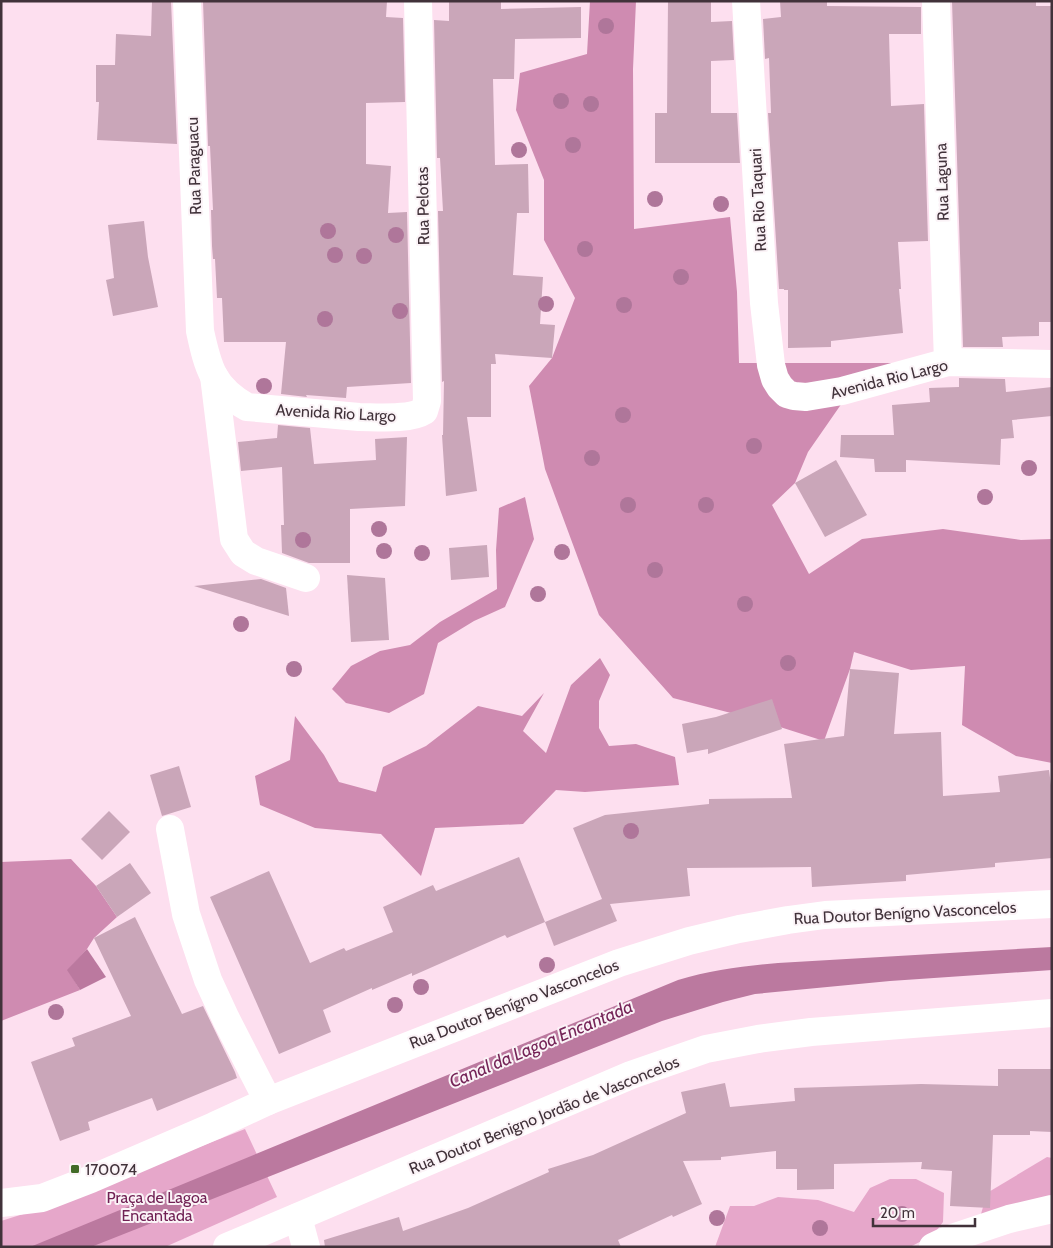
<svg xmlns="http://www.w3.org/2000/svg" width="1053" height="1248" font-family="Cabin,sans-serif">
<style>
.green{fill:#e6a7ca}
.forest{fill:#cf8bb1}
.water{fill:#bb799f}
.building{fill:#caa6b9}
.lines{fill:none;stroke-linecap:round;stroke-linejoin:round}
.street{stroke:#fff;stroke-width:28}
.secondary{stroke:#fff;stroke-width:28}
.tree{fill:#af769a}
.poi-dot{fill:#426b28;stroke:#fbf3f7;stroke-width:2}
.labels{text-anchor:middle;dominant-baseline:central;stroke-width:4;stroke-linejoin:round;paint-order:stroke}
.street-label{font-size:16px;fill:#41323a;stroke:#fbf3f7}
.poi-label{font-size:16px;fill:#41323a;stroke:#fbf3f7;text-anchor:start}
.park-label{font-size:16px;fill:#702154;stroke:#fbf3f7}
.water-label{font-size:18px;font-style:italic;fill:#752558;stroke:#fbf3f7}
</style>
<rect width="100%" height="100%" fill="#fddfef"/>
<g class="green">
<polygon points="245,1129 277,1197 165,1247 1,1247 1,1221 52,1205"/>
<polygon points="1047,1157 1052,1158 1052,1205 979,1221 987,1193"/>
<polygon points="890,1179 916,1179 944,1193 943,1222 933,1235 910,1247 715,1247 730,1206 754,1206 778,1197 818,1200 854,1212 870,1188"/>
</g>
<g class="forest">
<polygon points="590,1 636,1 633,69 634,229 730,217 737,292 739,363 952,363 858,380 808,452 795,483 772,505 809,574 862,539 943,529 1021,540 1052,539 1052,763 1016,756 962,725 965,666 911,670 854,652 850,669 824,741 758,720 673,698 599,615 545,469 529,386 552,358 575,298 544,240 544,180 516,110 520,73 587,54"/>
<polygon points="525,497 534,539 505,607 474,621 438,643 424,694 389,713 346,703 332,689 351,666 380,651 410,645 440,622 497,589 496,550 499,508"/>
<polygon points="600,658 610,675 599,701 599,728 609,746 636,744 675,757 679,785 585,792 556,790 523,824 435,828 421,876 381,834 315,828 260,805 255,776 290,760 295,716 324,755 339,782 376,792 383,767 426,746 478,706 522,716 544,693 523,731 546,753 571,685"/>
<polygon points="71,859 96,886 117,917 94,938 87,949 68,970 80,990 1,1021 1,862"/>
</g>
<g class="water">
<path d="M1052,947V970L890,981L755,994L723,1002L662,1021L91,1247H30L678,980C711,970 744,966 778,963Z"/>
<polygon points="87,949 106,977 80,990 67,970"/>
</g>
<g class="building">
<polygon points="152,1 171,1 177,144 97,140 99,102 96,102 96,65 115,65 116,34 151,36"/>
<polygon points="203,1 387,1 386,17 403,18 405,102 366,103 366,164 391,166 388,213 407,212 411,383 347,387 346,398 306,395 307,397 281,394 286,342 224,342 222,298 217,298 215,259 213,259 212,246 211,210 213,210 210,146 208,146"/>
<polygon points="449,1 501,1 501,9 581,7 581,38 515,39 514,79 493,79 495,165 528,164 529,213 517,213 513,275 543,277 540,324 555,325 552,358 495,354 496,364 491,364 491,417 467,417 477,491 446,496 442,435 443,435 444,381 442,382 438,211 443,211 440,158 437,158 434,20 449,21"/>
<polygon points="668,1 711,1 711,22 732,21 734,60 711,61 711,113 737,113 740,163 655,163 655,113 667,113"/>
<polygon points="780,1 827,1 827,6 921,7 921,34 889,34 891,106 924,104 928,241 898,242 901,289 899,289 903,333 831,341 831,347 788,348 788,290 784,290 784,289 779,289 768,113 771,113 769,58 765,59 763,19 781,17"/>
<polygon points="952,1 1036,1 1036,6 1052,6 1052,322 1039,322 1039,336 1002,337 1003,347 963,347"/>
<polygon points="144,221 148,257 158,307 113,316 106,280 114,278 108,225"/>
<polygon points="959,378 1005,379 1006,392 1052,387 1052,416 1012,420 1014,438 1001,439 1000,465 906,460 906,472 875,472 874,459 840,457 841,435 894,435 892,405 930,402 929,388 959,387"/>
<polygon points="278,425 310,428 314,464 376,460 375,439 407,437 405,506 350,509 350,563 309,563 282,553 281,525 284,525 282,467 241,471 238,442 277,438"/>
<polygon points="836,460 867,515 825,537 795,483"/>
<polygon points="487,545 489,577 451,580 449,548"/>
<polygon points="347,575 385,578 389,640 351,642"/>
<polygon points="261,579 286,588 289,616 194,586"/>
<polygon points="850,669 899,673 894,734 941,732 943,796 1000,792 998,776 1049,770 1052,793 1052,858 995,863 995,867 906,875 906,881 812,887 811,867 687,868 690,896 610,904 617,921 554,946 545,922 602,899 573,828 605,815 709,804 709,799 792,798 784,744 844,736"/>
<polygon points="772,699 782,729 708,754 708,749 687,753 682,724 716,717"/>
<polygon points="179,766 191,807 162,816 150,775"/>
<polygon points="109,811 130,832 102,860 81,839"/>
<polygon points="519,857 545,922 507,938 505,935 412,976 412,973 372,990 372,988 323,1010 331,1032 279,1054 210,897 269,871 310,963 344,948 346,951 393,932 383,907 433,885 436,891"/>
<polygon points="130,863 151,893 117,917 96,886"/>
<polygon points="135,917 182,1014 203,1006 235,1072 237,1078 157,1111 152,1098 88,1122 90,1130 60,1141 31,1062 75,1046 72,1038 131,1016 94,938"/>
<polygon points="998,1069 1052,1069 1052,1132 1030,1131 1030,1135 993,1135 990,1208 950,1206 952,1171 921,1169 922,1162 834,1164 834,1189 797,1190 797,1169 776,1169 776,1151 721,1157 721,1160 683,1161 702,1204 673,1217 672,1215 618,1240 621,1247 325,1247 324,1240 399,1217 403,1231 468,1208 549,1172 548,1169 593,1155 686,1113 681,1092 725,1083 730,1107 795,1101 794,1088 921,1084 998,1086"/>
</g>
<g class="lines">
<g class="street">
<path d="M187,1L200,331C208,368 213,388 247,407L359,417C376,417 410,420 424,411L427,401L418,1"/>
<polyline points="746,1 764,303 771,365 775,379 780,387 787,394 794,396 806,397 842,391 948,362 1052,364"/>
<polyline points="936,1 948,362"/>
<polyline points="214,376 234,539 243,553 256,561 306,578"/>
<polyline points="170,829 186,914 208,980 226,1019 268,1101"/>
<polyline points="298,1217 306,1247"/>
<polyline points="933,1247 952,1238 1009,1219 1052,1209"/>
</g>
<g class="secondary">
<polyline points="1,1203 42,1198 91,1179 214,1126 268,1101 619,963 689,941 739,929 788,920 825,915 1052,904"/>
<polyline points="227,1247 631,1075 706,1049 758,1039 811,1032 1052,1013"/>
</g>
</g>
<g class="tree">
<circle cx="606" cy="26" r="8"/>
<circle cx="561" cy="101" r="8"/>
<circle cx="591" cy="104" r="8"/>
<circle cx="573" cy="145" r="8"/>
<circle cx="519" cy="150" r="8"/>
<circle cx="655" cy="199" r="8"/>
<circle cx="721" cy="204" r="8"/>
<circle cx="328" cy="231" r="8"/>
<circle cx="396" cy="235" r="8"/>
<circle cx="585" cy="249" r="8"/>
<circle cx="335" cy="255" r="8"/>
<circle cx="364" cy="256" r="8"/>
<circle cx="681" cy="277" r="8"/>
<circle cx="546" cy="304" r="8"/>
<circle cx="624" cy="305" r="8"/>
<circle cx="400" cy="311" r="8"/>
<circle cx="325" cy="319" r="8"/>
<circle cx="264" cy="386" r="8"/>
<circle cx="623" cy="415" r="8"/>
<circle cx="754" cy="446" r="8"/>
<circle cx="592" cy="458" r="8"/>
<circle cx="1029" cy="468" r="8"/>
<circle cx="985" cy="497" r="8"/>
<circle cx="628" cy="505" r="8"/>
<circle cx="706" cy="505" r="8"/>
<circle cx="379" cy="529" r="8"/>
<circle cx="303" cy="540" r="8"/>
<circle cx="384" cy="551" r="8"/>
<circle cx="562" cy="552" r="8"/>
<circle cx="422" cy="553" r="8"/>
<circle cx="655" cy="570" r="8"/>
<circle cx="538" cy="594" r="8"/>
<circle cx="745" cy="604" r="8"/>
<circle cx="241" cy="624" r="8"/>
<circle cx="788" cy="663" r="8"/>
<circle cx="294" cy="669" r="8"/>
<circle cx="631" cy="831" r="8"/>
<circle cx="547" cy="965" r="8"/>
<circle cx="421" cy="987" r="8"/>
<circle cx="395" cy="1005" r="8"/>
<circle cx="56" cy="1012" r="8"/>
<circle cx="902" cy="1214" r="8"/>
<circle cx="717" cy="1218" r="8"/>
<circle cx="820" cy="1228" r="8"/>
</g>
<rect class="poi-dot" x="70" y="1164" width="10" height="10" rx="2.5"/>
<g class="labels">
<g class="street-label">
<text transform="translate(194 166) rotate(-92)">Rua Paraguacu</text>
<text transform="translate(942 182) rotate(-92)">Rua Laguna</text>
<text transform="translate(758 200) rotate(-93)">Rua Rio Taquari</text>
<text transform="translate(423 206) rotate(-91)">Rua Pelotas</text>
<text transform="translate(889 379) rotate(-14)">Avenida Rio Largo</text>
<text transform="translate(336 413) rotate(3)">Avenida Rio Largo</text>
<text transform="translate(905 913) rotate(-3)">Rua Doutor Benígno Vasconcelos</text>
<text transform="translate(514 1004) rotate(-21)">Rua Doutor Benígno Vasconcelos</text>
<text transform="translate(544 1115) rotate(-22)">Rua Doutor Benigno Jordão de Vasconcelos</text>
</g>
<g class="poi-label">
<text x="85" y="1169">170074</text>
</g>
<g class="park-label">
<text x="157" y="1197">Praça de Lagoa<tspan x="157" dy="18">Encantada</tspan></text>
</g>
<g class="water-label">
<text transform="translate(541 1044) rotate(-23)">Canal da Lagoa Encantada</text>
</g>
</g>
<rect width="1053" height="1248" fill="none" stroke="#41323a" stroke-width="5"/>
<path d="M873 1218v8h102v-8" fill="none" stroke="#41323a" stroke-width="2.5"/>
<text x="880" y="1218" font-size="15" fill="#41323a" stroke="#fbf3f7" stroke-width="4" paint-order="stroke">20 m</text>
</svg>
